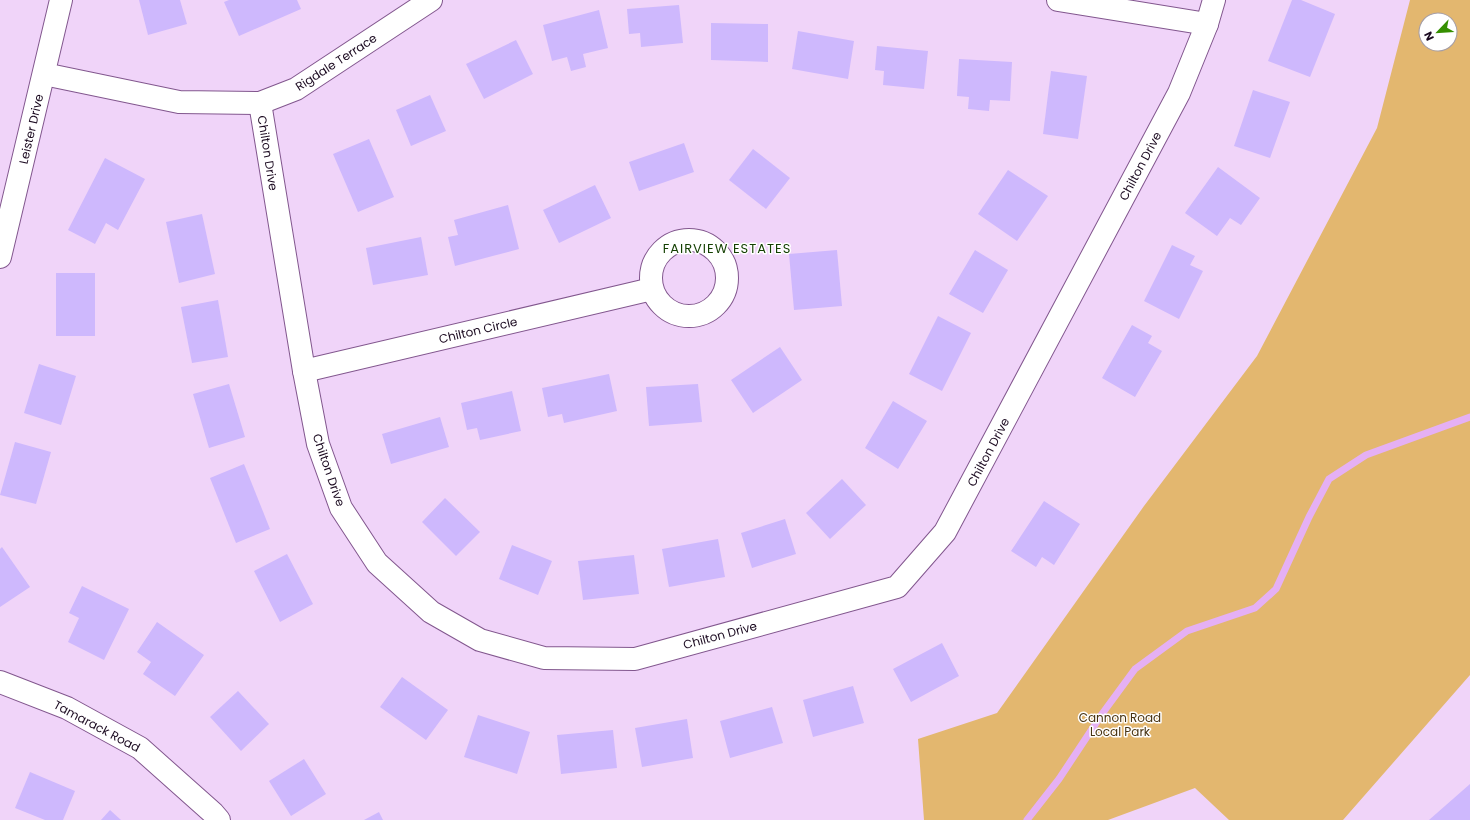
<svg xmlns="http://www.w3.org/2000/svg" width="1470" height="820" font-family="Poppins,sans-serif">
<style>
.green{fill:#e3b76f;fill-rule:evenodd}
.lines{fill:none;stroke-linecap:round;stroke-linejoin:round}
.stream{stroke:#e5b0f4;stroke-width:7}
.building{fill:#ceb8fd}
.minor-casing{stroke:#82578e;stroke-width:24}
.minor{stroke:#fff;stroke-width:22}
.labels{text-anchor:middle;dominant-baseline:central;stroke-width:3;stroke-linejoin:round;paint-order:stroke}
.street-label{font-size:12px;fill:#1b0a20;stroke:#fff}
.park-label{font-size:12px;fill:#473312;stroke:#fff}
.neighbourhood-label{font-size:13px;letter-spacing:1px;fill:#133f01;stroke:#fff}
</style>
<rect width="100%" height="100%" fill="#f0d4f9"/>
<path class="green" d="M1410,0H1470V675L1343,820H1229L1195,788L1108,820H924L918,739L997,713L1144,506L1257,356L1377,128ZM1426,20H1450V44H1426Z"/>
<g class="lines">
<polyline class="stream" points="1027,820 1059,779 1102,714 1135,669 1187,631 1255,608 1276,589 1309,517 1329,479 1366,455 1470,417"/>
</g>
<g class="building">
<polygon points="139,0 180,0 187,24 148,35"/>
<polygon points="229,0 297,0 301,9 239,36 224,2"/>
<polygon points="1292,0 1301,0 1335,14 1310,77 1268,61"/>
<polygon points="679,5 683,43 641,47 640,33 629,34 627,9"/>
<polygon points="599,10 608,48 583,54 586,67 571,71 567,57 552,61 543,25"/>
<polygon points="711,23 768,24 768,62 711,60"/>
<polygon points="798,31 854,41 848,79 792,69"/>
<polygon points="516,40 533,74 484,99 466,64"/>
<polygon points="877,46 928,51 924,89 883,85 884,71 875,70"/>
<polygon points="959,59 1012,62 1010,101 990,100 989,111 968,109 969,97 957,96"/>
<polygon points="1051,71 1087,76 1078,139 1043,134"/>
<polygon points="1253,90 1290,102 1270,158 1234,146"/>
<polygon points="430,95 446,131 411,146 396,110"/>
<polygon points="369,139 394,197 358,212 333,154"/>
<polygon points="684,143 694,172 639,191 629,162"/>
<polygon points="753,149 790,178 766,209 729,180"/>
<polygon points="105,158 145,179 118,230 106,223 95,244 68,230"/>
<polygon points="1218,167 1260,198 1241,225 1230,218 1217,236 1185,213"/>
<polygon points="1008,170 1048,196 1017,241 978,214"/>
<polygon points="595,185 611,218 559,243 543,210"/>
<polygon points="508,205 519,249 455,266 448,237 458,235 454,220"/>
<polygon points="202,214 215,274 179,283 166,222"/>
<polygon points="421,237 428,275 373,285 366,248"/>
<polygon points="1172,245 1195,256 1190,265 1203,271 1179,319 1144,301"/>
<polygon points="837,250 842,306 794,310 789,254"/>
<polygon points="975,250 1008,270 983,313 949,294"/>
<rect x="56" y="273" width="39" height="63"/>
<polygon points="218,300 228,357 192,363 181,307"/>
<polygon points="938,316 971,333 942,391 909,374"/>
<polygon points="1132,325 1152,336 1148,343 1162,351 1135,397 1102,378"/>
<polygon points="780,347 802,380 753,413 731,380"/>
<polygon points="39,364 76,376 61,425 24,413"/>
<polygon points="609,374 617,411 564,423 562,414 548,417 542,388"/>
<polygon points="229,384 245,437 209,448 193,394"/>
<polygon points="698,384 702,422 649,426 646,387"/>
<polygon points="512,391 521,431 480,440 477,428 467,430 461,403"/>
<polygon points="893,401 927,421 898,469 865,448"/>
<polygon points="440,417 449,447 391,464 382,434"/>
<polygon points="15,442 51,452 36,504 0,495"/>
<polygon points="244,464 270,529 236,543 210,478"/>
<polygon points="842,479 866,505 830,539 806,513"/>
<polygon points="445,498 480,532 456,556 422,522"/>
<polygon points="1044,501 1080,524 1054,565 1042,557 1036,567 1011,551"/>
<polygon points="785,519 796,554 752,568 741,533"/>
<polygon points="718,539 725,577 669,587 662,549"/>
<polygon points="512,545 552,561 538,595 499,579"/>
<polygon points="2,547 30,587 0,607 0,549"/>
<polygon points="287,554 313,604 280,622 254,571"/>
<polygon points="634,555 639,594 583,600 578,561"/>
<polygon points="82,586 129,609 104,660 68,642 79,618 69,613"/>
<polygon points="157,622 204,655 175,696 143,674 151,662 137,652"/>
<polygon points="942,643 959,676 911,702 893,669"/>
<polygon points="402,677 448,710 426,740 380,707"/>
<polygon points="853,686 864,723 813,737 803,700"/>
<polygon points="238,691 269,724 241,751 210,717"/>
<polygon points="772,707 783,743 730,758 720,721"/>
<polygon points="478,715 530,732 517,774 464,757"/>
<polygon points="687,719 693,758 642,767 635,728"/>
<polygon points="613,730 617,768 561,774 557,735"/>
<polygon points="304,759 326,794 291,816 269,781"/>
<polygon points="30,772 75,791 63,820 45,820 15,808"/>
<polygon points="1470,784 1470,820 1429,820"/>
<polygon points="110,810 121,820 101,820"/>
<polygon points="379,812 383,820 364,820"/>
</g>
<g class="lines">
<defs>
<g id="minor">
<polyline points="1058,0 1207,24"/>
<polyline points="44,74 179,102 260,103 296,89 431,0"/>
<polyline points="260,103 304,371 318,444 341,508 377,563 431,612 480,640 544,658 635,659 897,587 945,532 1179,93 1207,24 1214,0"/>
<circle cx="689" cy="278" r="38"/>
<polyline points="0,257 61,0"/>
<polyline points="304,371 652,289"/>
<polyline points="0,682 67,708 140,748 213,813 219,820"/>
</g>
</defs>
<use href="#minor" class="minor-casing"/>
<use href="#minor" class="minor"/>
</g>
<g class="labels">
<g class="street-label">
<text transform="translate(336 62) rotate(-33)">Rigdale Terrace</text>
<text transform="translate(31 129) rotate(-77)">Leister Drive</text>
<text transform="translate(268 153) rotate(81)">Chilton Drive</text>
<text transform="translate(1140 166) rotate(-62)">Chilton Drive</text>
<text transform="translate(478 330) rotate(-13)">Chilton Circle</text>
<text transform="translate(988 452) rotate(-62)">Chilton Drive</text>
<text transform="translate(329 470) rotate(71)">Chilton Drive</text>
<text transform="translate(720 635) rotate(-15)">Chilton Drive</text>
<text transform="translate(97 726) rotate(28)">Tamarack Road</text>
</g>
<g class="park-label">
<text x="1120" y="717">Cannon Road<tspan x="1120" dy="14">Local Park</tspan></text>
</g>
<g class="neighbourhood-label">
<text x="727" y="248">FAIRVIEW ESTATES</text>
</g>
</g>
<g transform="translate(1438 32) rotate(245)"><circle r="19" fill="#ffffff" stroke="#a49da6"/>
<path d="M0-3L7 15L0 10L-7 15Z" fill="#358f00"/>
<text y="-6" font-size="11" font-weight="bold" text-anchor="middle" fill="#1b0a20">N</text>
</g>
</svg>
